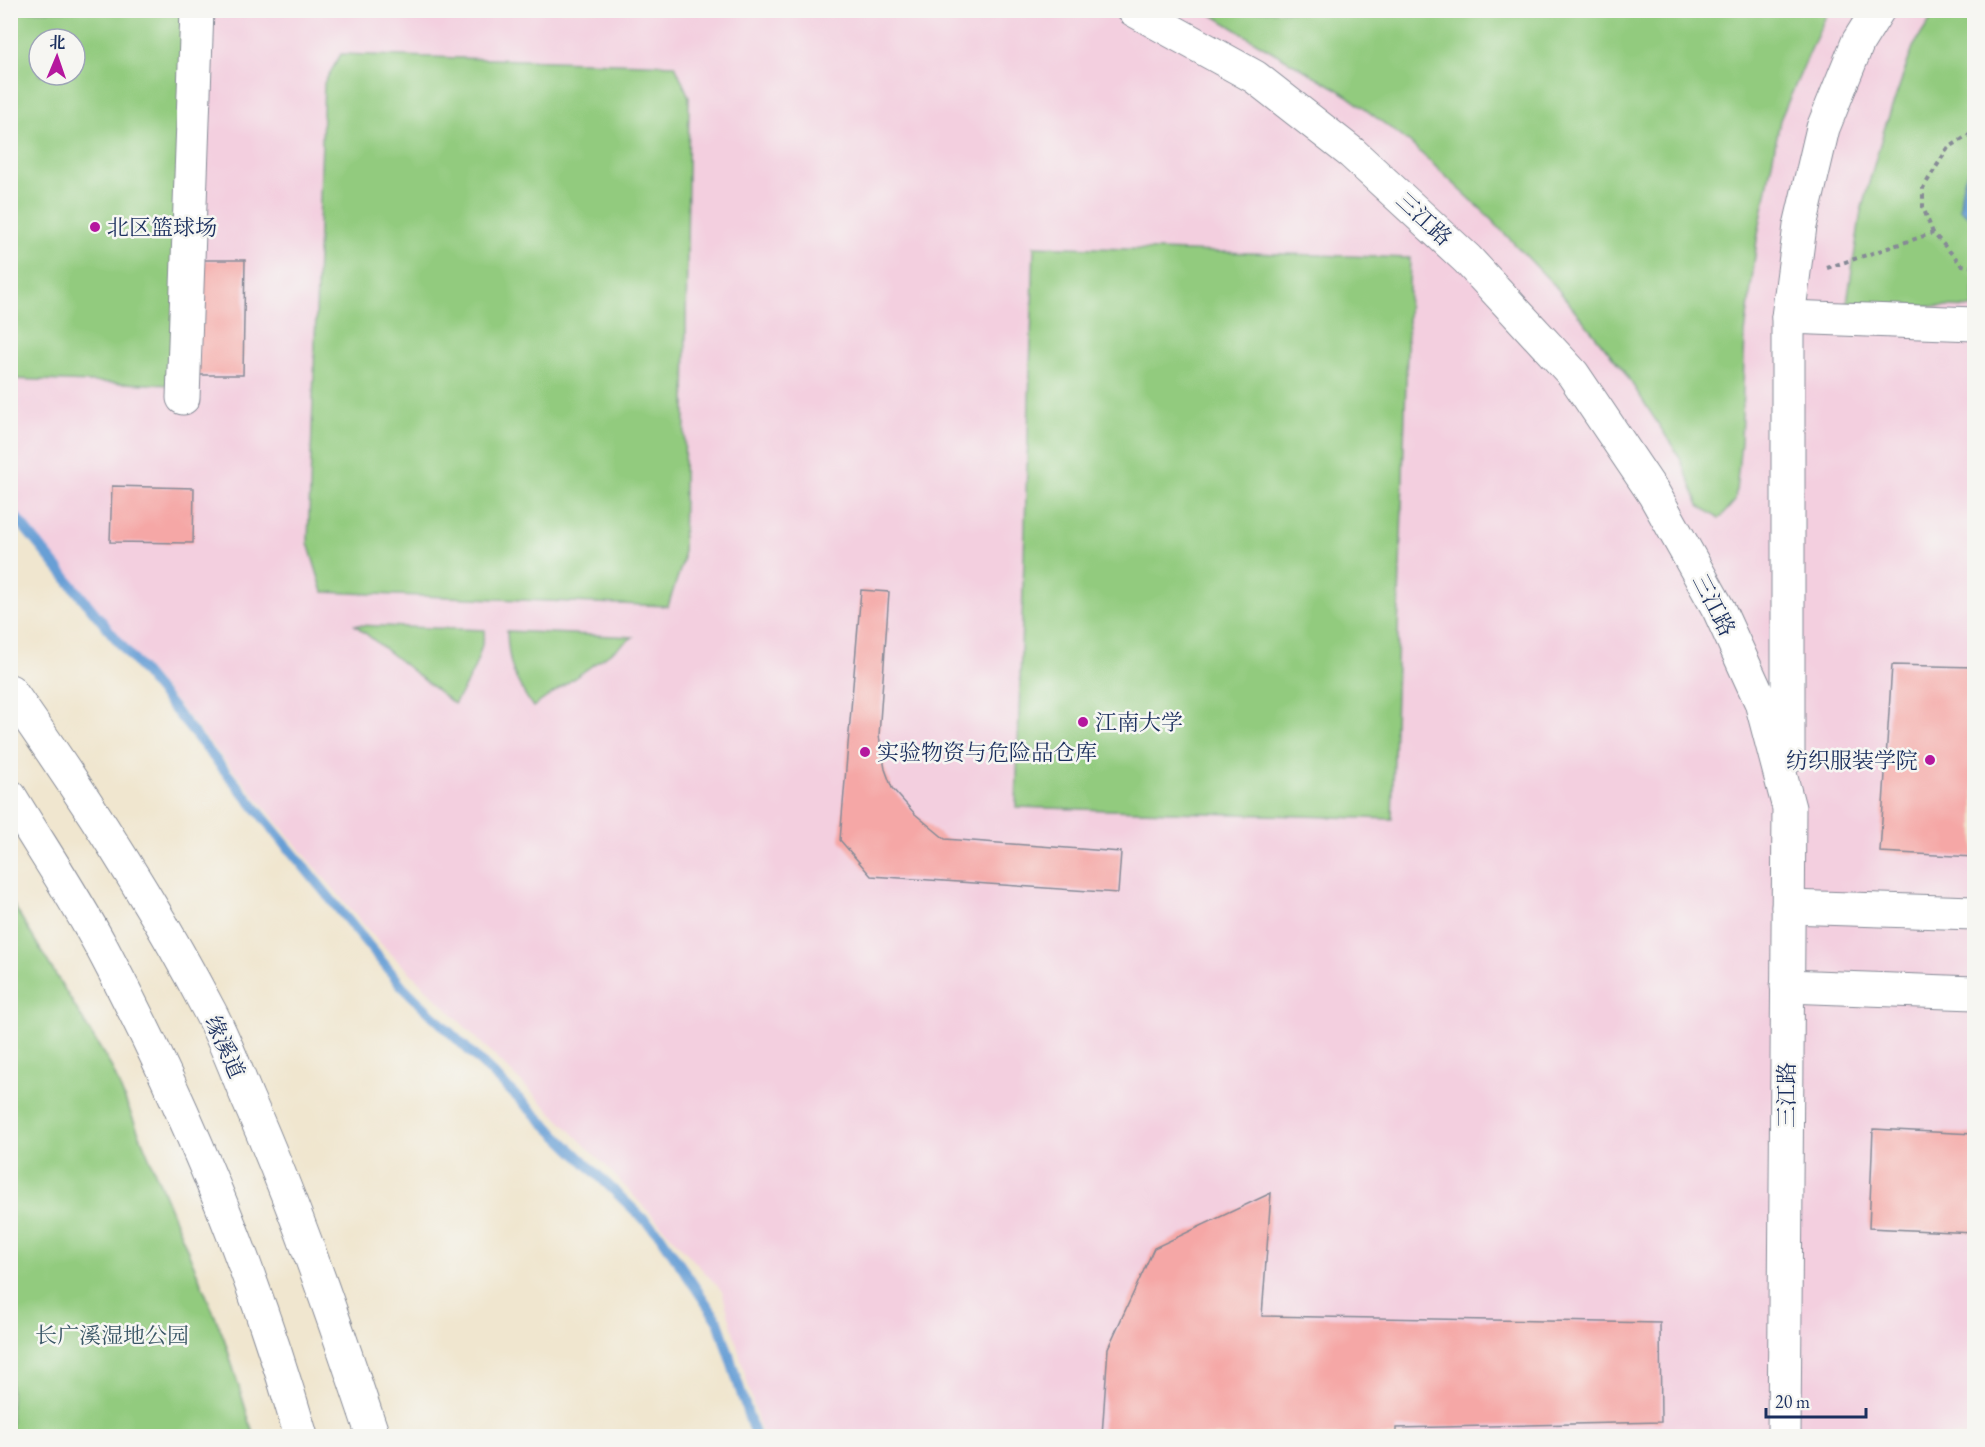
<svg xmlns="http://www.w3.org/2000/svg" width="1985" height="1447" font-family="'EB Garamond','Noto Serif SC',serif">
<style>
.built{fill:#f3cfdf;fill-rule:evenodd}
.green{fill:#92cb7e;stroke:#567d6e;stroke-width:1.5;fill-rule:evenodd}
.water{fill:#679fd5;stroke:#41679a;stroke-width:1.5}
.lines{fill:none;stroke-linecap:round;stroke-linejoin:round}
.stream{stroke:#679fd5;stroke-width:10}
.building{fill:#f5a7a6}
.minor-casing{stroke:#868a96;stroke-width:35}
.major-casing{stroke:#868a96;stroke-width:35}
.path{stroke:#868a96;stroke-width:4;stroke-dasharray:4.5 4.5;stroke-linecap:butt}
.minor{stroke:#fff;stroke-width:33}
.major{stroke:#fff;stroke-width:33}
.poi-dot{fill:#b5179e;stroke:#f6f6f2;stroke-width:2}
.labels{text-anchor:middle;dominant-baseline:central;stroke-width:5;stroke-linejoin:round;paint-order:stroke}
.street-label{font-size:22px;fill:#1b2f5e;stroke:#f6f6f2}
.poi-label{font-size:22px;fill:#1b2f5e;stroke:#f6f6f2;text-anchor:start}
.park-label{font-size:22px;fill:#395666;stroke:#f6f6f2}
</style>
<rect width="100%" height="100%" fill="#f6f6f2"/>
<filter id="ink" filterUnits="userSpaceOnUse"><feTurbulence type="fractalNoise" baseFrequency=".0167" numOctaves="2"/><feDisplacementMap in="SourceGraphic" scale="12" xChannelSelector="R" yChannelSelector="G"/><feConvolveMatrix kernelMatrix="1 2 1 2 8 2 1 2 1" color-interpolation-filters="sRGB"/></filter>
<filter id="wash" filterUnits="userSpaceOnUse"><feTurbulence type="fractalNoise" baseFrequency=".008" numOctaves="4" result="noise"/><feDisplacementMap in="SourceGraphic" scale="24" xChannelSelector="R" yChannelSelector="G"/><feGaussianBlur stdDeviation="1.35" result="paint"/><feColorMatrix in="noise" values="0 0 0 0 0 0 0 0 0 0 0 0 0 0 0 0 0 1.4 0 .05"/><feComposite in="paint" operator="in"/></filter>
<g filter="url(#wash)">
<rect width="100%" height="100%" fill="#f0e6cf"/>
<path class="built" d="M10,11H1974V1436H762L722,1291L604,1164L374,937L11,507ZM39,39H75V75H39Z"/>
<g class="green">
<path d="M11,11H186L173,385L11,379ZM39,39H75V75H39Z"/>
<polygon points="1206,11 1828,11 1780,120 1757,240 1745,334 1741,442 1735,501 1719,519 1699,505 1679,456 1623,370 1556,287 1481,209 1409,142 1339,90 1259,44"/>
<polygon points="1936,11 1974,11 1974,308 1847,303 1861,211 1884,130 1913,47"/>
<polygon points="341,54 675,65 689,97 683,561 668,606 323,592 308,543 324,83"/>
<polygon points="1034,246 1410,258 1392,819 1016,807"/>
<path d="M355,625L485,630C480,660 471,678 454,704Z"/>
<path d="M507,631L633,637L533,707C514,679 508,665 507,631Z"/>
<polygon points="10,899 112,1068 224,1338 254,1436 11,1436"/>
</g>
<path class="water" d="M1974,165V221L1960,209C1961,195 1962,174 1974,165Z"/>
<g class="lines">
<polyline class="stream" points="10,510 403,987 660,1235 718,1321 755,1436"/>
</g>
<g id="blocks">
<g class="building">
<polygon points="200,260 245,260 243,375 198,375"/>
<polygon points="112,486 194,488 193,543 110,542"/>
<polygon points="861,590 889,592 879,736 885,769 892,788 915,814 945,839 1121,852 1118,893 871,876 840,840"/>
<polygon points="1892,665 1974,667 1974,857 1880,852"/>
<polygon points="1873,1129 1974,1134 1974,1233 1869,1228"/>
<polygon points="1271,1193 1262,1316 1660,1323 1661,1422 1396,1428 1396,1436 1102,1436 1108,1348 1154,1248"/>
</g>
</g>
</g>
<g filter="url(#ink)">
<use href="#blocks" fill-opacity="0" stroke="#868a96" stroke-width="1.5"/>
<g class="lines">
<defs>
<g id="minor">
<polyline points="1134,10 1255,77 1352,153 1467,259 1573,374 1654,494 1719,610 1761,702 1789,808 1784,1436"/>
<polyline points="1788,317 1974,324"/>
<polyline points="183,398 197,10"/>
<polyline points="1788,758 1788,317 1800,226 1823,128 1858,42 1878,10"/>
<polyline points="1788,907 1974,913"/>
<polyline points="1787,986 1974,993"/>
</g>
<g id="major">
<path d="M10,691C83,794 151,899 209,1010C224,1038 235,1068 247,1097C296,1208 335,1322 373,1436"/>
<path d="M10,796C41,847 74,896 102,948C185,1104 252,1267 301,1436"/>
</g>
</defs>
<use href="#minor" class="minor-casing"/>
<use href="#major" class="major-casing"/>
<g class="path">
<polyline points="1933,233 1923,207 1923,188 1948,148 1974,132"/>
<polyline points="1827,268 1933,233 1962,265 1974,267"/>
</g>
<use href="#minor" class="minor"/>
<use href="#major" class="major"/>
</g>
</g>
<g class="poi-dot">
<circle cx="95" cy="227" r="6"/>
<circle cx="1083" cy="722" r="6"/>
<circle cx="865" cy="752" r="6"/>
<circle cx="1930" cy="760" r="6"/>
</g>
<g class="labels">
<g class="street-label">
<text transform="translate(1424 219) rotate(43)">三江路</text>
<text transform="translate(1714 605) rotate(63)">三江路</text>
<text transform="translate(225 1047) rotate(66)">缘溪道</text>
<text transform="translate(1786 1095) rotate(-90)">三江路</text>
</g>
<g class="poi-label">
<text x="107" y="227">北区篮球场</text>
<text x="1095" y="722">江南大学</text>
<text x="877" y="752">实验物资与危险品仓库</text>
<text x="1918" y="760" text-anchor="end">纺织服装学院</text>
</g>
<g class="park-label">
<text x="112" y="1335">长广溪湿地公园</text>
</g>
</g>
<rect width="1985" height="1447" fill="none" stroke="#f6f6f2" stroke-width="36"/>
<g transform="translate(57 57) rotate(2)"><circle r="28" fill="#f6f6f2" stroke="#9ea6b7" stroke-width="1.5"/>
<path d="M0-4.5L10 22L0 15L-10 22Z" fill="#b5179e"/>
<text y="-9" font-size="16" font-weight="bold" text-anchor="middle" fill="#1b2f5e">北</text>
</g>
<path d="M1766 1408v9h100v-9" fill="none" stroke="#1b2f5e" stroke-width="3"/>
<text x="1775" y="1408" font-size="18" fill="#1b2f5e" stroke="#f6f6f2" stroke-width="4.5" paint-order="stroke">20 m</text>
</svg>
